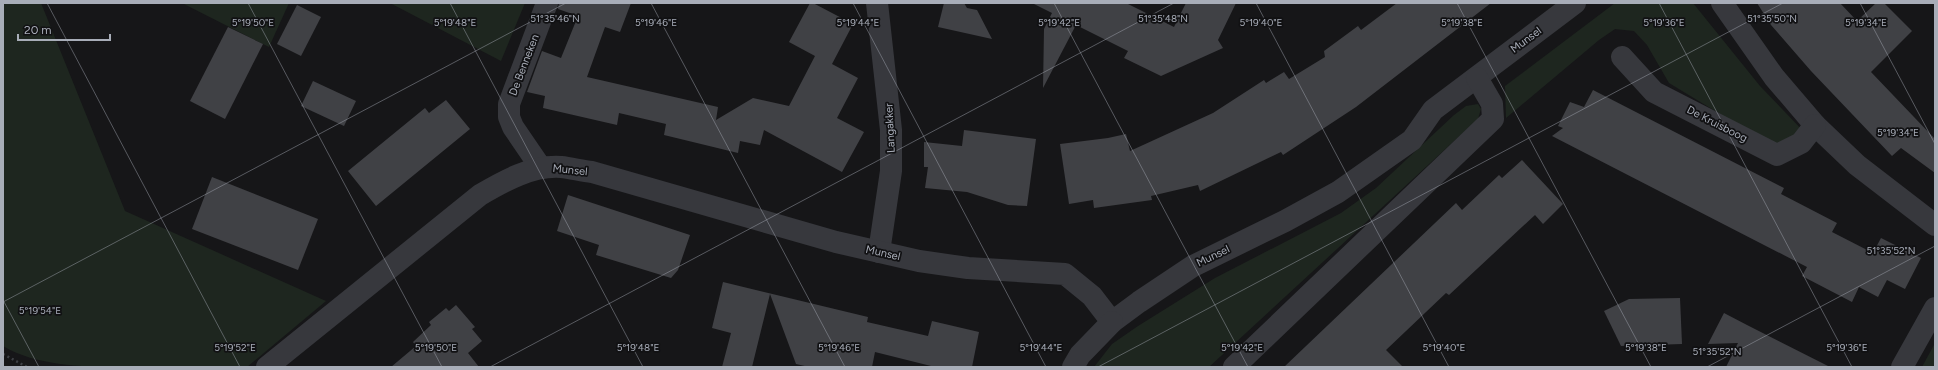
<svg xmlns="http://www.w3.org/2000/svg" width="1938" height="370" font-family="Figtree,sans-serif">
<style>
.green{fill:#1e261f}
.building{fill:#404145}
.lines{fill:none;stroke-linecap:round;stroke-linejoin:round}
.path{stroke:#3d3f44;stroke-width:2.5;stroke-dasharray:2 3;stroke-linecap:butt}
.street{stroke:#37383d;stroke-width:22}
.ticks{fill:none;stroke:#a8adb8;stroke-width:1;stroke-opacity:0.45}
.labels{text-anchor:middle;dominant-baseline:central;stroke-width:3.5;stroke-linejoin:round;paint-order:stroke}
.street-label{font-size:11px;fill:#a8adb8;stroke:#111113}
.ticks-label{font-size:10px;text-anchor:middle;fill:#a8adb8;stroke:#111113;stroke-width:3.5;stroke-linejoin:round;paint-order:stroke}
</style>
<rect width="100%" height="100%" fill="#161618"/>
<g class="green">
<path d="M3,3H41L125,211L326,301L247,367C215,367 182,367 149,367C104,367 43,370 3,346Z"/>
<polygon points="182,3 289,3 269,47"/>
<polygon points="390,3 525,3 501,61"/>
<polygon points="1615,3 1693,3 1760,86 1806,134 1793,152 1763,140 1669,83 1647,45 1634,31 1615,29 1599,40 1506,118 1505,86"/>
<polygon points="1478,104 1481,109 1478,119 1209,367 1094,367 1112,344 1138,326 1215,278 1341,213 1376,188 1454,115 1466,106"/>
<polygon points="1935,343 1935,367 1922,367"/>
</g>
<g class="building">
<polygon points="559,3 631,3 620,32 605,27 587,77 718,107 716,120 753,98 789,106 815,56 789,42 810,3 813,3 853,24 832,64 858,78 837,118 864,132 842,172 764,130 760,145 740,141 738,153 664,135 666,124 619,113 617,125 543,108 545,96 527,92 542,51 561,58 578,16 558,9"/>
<polygon points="944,3 964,3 967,8 977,10 992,39 938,27"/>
<polygon points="1032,3 1126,3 1174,27 1186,3 1236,3 1218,40 1223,48 1161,76 1124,58 1128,51 1076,25 1043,88 1044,29 1052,13"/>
<polygon points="1397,3 1491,3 1356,107 1283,155 1281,152 1200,191 1198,185 1151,196 1152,200 1094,208 1093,200 1069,204 1060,144 1108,138 1126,134 1130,151 1213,113 1264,80 1266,83 1284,72 1289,79 1325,57 1324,51 1358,26 1361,30"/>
<polygon points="1757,3 1840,3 1857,21 1876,3 1884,3 1912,31 1871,72 1935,139 1935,173 1901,148 1892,156 1811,71 1771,25"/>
<polygon points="297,5 321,17 301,56 277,44"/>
<polygon points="228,27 263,44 225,119 190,101"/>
<polygon points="313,81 356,101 344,126 301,106"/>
<polygon points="1593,90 1784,188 1781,194 1837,223 1832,232 1873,253 1881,238 1921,258 1905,289 1887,280 1878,297 1859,287 1852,302 1802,276 1807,267 1552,136 1563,128 1558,126 1570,102 1584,107"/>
<polygon points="446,100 470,129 376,206 348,171 425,108 429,113"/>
<polygon points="964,130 1036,139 1027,206 1008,205 967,192 925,188 928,167 924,167 924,142 962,146"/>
<polygon points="1522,160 1563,204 1543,224 1535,215 1449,295 1446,293 1386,350 1403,367 1284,367 1456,203 1462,210 1499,175 1502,178"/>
<polygon points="212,177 318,219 298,270 192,229"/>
<polygon points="568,195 690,235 678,270 671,278 596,255 599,245 557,231"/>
<polygon points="723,282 868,317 867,322 928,336 932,321 979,332 972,367 935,367 875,352 872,367 809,367 796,364 770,294 752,367 722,367 731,333 712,328"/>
<polygon points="1680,298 1682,344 1621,346 1604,311 1629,299"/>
<polygon points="456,305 475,327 472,329 482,341 468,353 479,367 391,367 416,346 413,342 431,325 429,322 446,308 449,311"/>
<polygon points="1724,313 1747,325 1830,367 1726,367 1738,343 1708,344"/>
</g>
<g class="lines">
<polyline class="path" points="3,354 27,367"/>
<g class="street">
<polyline points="877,3 891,130 891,171 879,252"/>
<polyline points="1722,3 1774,77 1815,125 1857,165 1935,225"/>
<polyline points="1622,57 1654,92 1777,155 1801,143 1815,125"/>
<polyline points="541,168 513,127 509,117 509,104 547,3"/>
<path d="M267,367L480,195C504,181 532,165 561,167C571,168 582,171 592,172L836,242L919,261L968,268L1065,274L1092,296L1112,322L1139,302L1193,266L1285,221L1338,192L1412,140L1433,110L1575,3"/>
<polyline points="1073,367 1080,355 1112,322"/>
<polyline points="1234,367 1493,119 1492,104 1477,78"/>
<polyline points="1902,367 1935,308"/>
</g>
</g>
<path class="ticks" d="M47,3L240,367M248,3L442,367M450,3L643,367M651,3L845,367M853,3L1046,367M1054,3L1248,367M1256,3L1449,367M1457,3L1651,367M1659,3L1852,367M1860,3L1935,144M3,300L39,367M3,302L566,3M490,367L1174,3M1098,367L1783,3M1707,367L1935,246"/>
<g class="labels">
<g class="street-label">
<text transform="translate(1526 40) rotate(-37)">Munsel</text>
<text transform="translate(524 65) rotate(-69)">De Benneken</text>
<text transform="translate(1717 124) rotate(27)">De Kruisboog</text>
<text transform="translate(890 128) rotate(-93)">Langakker</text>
<text transform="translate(570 170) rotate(6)">Munsel</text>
<text transform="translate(883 253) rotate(13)">Munsel</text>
<text transform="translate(1213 256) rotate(-26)">Munsel</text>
</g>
</g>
<g class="ticks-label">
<text x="555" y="22">51°35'46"N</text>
<text x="1163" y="22">51°35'48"N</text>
<text x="1772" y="22">51°35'50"N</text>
<text x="253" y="26">5°19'50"E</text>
<text x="455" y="26">5°19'48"E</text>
<text x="656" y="26">5°19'46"E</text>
<text x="858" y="26">5°19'44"E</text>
<text x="1059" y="26">5°19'42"E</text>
<text x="1261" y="26">5°19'40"E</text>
<text x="1462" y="26">5°19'38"E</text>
<text x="1664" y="26">5°19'36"E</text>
<text x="1866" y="26">5°19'34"E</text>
<text x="1898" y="136">5°19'34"E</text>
<text x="1891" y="254">51°35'52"N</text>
<text x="40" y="314">5°19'54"E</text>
<text x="235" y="351">5°19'52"E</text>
<text x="436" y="351">5°19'50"E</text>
<text x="638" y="351">5°19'48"E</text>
<text x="839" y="351">5°19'46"E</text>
<text x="1041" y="351">5°19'44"E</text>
<text x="1242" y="351">5°19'42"E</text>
<text x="1444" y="351">5°19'40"E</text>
<text x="1646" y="351">5°19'38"E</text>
<text x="1847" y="351">5°19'36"E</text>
<text x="1717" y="355">51°35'52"N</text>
</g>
<rect width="1938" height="370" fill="none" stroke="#a8adb8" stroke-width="8"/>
<path d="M18 34v6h92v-6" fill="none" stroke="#a8adb8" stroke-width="2"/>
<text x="24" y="34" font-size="12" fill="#a8adb8" stroke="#111113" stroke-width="3" paint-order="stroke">20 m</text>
</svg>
